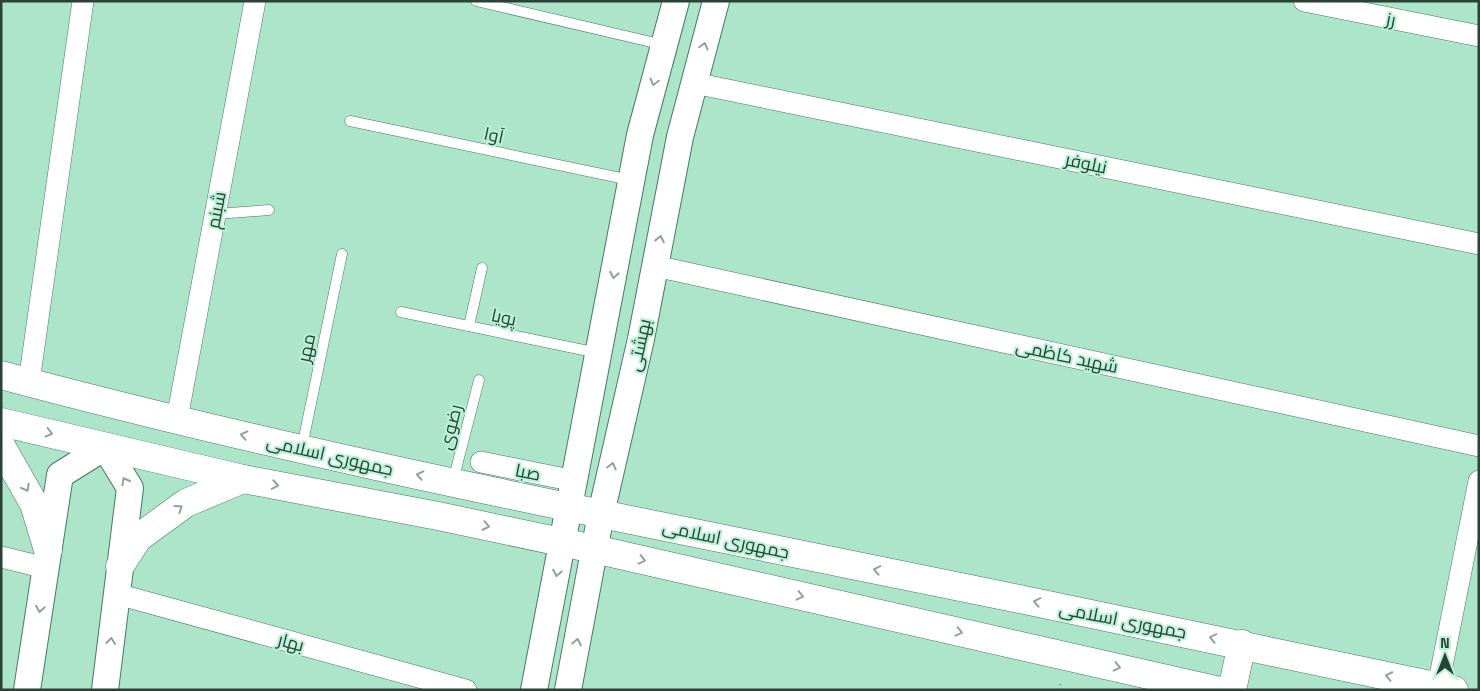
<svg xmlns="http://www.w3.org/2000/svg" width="1480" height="691" font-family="'Space Grotesk',Cairo,sans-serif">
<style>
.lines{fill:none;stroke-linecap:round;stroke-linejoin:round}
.service-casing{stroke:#447a62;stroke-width:11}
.minor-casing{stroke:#447a62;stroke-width:22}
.tertiary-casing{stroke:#447a62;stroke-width:28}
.secondary-casing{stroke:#447a62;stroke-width:29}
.path{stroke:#79a490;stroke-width:3;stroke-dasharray:1 4;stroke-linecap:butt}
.service{stroke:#fff;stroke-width:10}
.minor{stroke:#fff;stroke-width:21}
.tertiary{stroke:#fff;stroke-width:26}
.secondary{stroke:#fff;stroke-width:28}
.oneway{stroke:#94a09b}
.labels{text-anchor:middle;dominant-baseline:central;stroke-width:4;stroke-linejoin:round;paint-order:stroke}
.street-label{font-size:18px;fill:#2a4137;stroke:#b9f2d7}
</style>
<rect width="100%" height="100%" fill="#ace5ca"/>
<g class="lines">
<defs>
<g id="service">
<polyline points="476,1 664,45"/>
<polyline points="350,121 630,180"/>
<polyline points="216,214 269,210"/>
<polyline points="401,312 598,353"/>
<polyline points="469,326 482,268"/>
<polyline points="302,447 342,254"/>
<polyline points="453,481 479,380"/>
</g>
<g id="minor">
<polyline points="1304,1 1479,36"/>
<polyline points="694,83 1479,244"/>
<polyline points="655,266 1479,446"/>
<polyline points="29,382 83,1"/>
<polyline points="177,419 255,1"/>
<polyline points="481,462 575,481"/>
<polyline points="1,557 46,568"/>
<polyline points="117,594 466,690"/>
<polyline points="1438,686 1479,481"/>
</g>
<g id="tertiary">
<polyline points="27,690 60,475 105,447 130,488 105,690"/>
<polyline points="534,690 640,135 676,1"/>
<polyline points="568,690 601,514 641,339 680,137 716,1"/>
</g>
<g id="secondary">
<path d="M1,375C251,442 505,495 759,546C991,593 1222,640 1454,690"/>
<polyline points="1,422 243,479 438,516 594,549 1215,690"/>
<polyline points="1,446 34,504 48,550"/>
<polyline points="120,566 138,538 186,503 243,479"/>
<polyline points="1232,690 1242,644"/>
</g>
</defs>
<use href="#service" class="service-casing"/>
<use href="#minor" class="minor-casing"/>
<use href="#tertiary" class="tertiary-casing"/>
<use href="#secondary" class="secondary-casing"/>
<polyline class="path" points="1059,690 1061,681"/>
<use href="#service" class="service"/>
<use href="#minor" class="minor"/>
<use href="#tertiary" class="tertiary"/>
<use href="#secondary" class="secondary"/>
</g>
<defs><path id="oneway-chevron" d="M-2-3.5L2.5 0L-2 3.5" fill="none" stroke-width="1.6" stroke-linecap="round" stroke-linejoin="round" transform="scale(1.25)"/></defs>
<g class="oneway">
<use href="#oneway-chevron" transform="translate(704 46) rotate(-75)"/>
<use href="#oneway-chevron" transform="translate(654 82) rotate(105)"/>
<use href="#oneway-chevron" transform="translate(660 239) rotate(-79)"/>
<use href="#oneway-chevron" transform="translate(614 275) rotate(100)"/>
<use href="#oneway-chevron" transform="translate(49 433) rotate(14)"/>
<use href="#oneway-chevron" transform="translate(244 435) rotate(-167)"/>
<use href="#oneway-chevron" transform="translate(612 466) rotate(-77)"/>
<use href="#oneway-chevron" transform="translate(420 475) rotate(-167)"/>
<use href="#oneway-chevron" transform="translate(125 481) rotate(-120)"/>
<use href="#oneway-chevron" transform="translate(275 485) rotate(10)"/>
<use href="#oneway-chevron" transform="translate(26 488) rotate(62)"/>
<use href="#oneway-chevron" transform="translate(179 508) rotate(-36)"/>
<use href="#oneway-chevron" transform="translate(486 526) rotate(12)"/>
<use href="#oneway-chevron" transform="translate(642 560) rotate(13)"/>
<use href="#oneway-chevron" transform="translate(877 570) rotate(-169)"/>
<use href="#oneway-chevron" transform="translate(557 573) rotate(101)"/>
<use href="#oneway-chevron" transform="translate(800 596) rotate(13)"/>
<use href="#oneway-chevron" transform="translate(1037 602) rotate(-169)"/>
<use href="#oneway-chevron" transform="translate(40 609) rotate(99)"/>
<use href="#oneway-chevron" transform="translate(959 632) rotate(13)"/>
<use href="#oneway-chevron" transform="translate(1213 638) rotate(-169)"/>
<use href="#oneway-chevron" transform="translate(111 641) rotate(-83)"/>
<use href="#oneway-chevron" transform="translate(577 642) rotate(-79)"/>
<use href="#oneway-chevron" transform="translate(1117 667) rotate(13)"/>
<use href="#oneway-chevron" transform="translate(1389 676) rotate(-168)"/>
</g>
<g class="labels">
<g class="street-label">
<text transform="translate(1391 19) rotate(11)">رز</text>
<text transform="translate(494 135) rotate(12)">آوا</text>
<text transform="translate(1086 163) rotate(12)">نیلوفر</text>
<text transform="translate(216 210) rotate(-79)">شبنم</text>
<text transform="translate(504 317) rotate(12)">پویا</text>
<text transform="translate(639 345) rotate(-78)">بهشتی</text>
<text transform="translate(306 348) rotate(-78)">مهر</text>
<text transform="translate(1067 356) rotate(12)">شهید کاظمی</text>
<text transform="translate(450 427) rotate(-76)">رضوی</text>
<text transform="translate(330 455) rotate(13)">جمهوری اسلامی</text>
<text transform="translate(528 472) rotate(11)">صبا</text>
<text transform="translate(726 539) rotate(12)">جمهوری اسلامی</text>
<text transform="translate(1123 620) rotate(11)">جمهوری اسلامی</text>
<text transform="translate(291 642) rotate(15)">بهار</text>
</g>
</g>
<rect width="1480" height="691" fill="none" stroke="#2a4137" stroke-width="5"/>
<g transform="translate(1445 656)" stroke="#b9f2d7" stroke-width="4" paint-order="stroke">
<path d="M0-4L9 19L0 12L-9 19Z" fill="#2a4137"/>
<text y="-8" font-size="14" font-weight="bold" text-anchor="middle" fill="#2a4137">N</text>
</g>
</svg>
